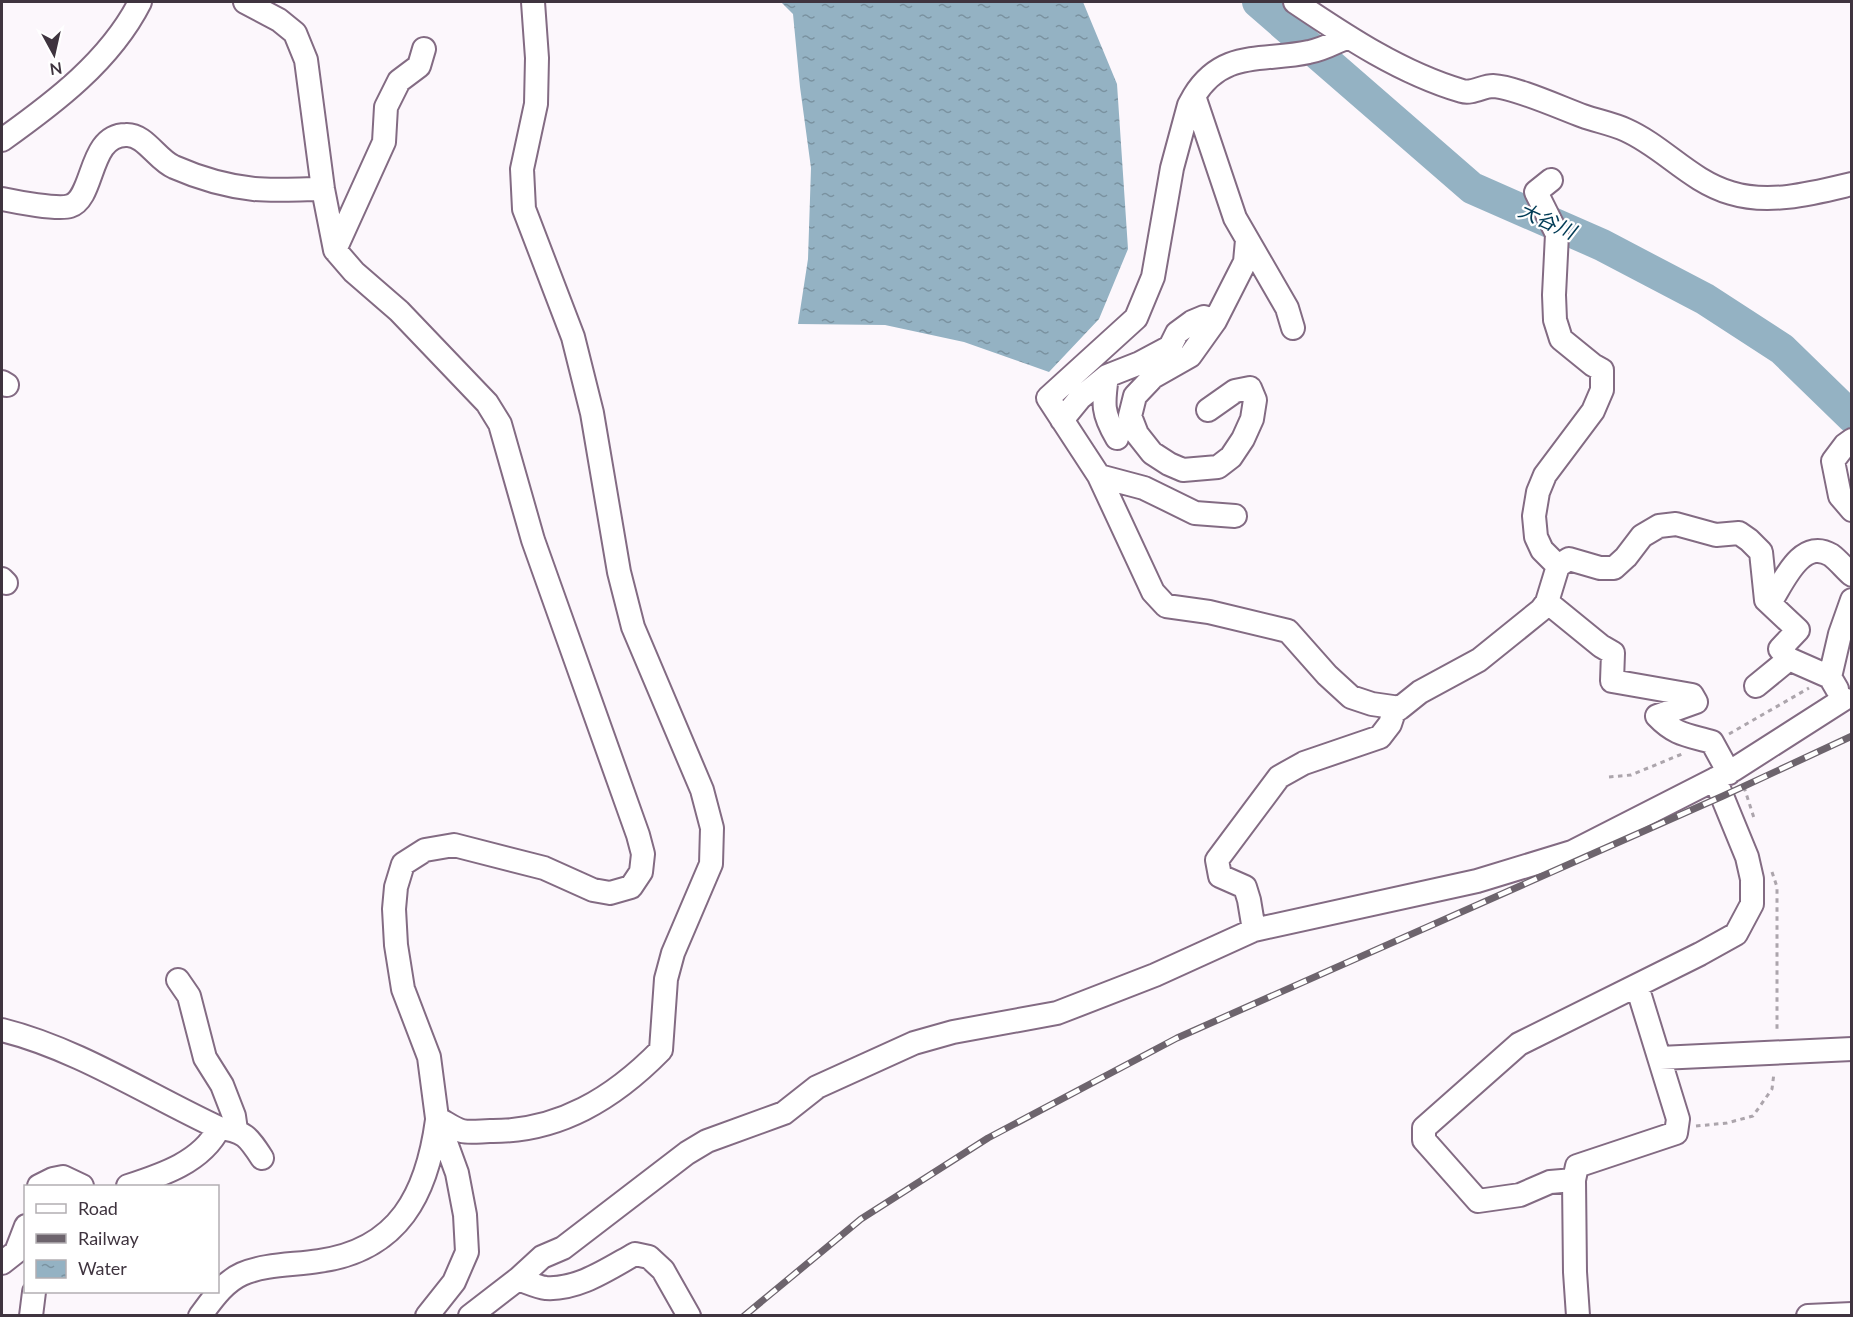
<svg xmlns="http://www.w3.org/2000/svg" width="1853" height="1317" font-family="Lato,'Noto Sans JP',sans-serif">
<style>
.water{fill:url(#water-ripples)}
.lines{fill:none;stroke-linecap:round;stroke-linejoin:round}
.river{stroke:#94b2c3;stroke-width:32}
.minor-casing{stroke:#836b83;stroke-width:26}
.path{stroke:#aca5ac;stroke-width:3;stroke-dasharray:4.5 4.5;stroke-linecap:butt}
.minor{stroke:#fff;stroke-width:22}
.rail-casing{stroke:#6d646d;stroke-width:7}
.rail{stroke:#fff;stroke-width:4.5;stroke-dasharray:14;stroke-linecap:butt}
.labels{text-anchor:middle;stroke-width:4.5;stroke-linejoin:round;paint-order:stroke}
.water-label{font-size:20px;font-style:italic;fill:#003b55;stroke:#fff}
</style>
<defs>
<pattern id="water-ripples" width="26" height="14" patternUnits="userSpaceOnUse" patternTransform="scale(1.5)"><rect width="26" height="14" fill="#94b2c3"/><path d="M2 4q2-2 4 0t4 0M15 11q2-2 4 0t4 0" fill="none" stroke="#7a92a0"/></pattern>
</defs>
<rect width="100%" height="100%" fill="#fcf7fc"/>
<!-- water -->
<path class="water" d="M 781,2 L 1083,2 L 1117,84 L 1128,249 L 1099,319 L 1049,372 L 964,342 L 885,325 L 798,324 L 808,259 L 811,168 L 800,87 L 793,14 Z"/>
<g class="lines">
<!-- river -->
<path class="river" d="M 1258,2 L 1472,188 L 1602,245 L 1705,299 L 1782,349 L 1852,417"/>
<defs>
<path id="minor" d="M 245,2 L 279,20 L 295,33 L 306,60 L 323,189 L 335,250 L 354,272 L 399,311 L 487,403 L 500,424 L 533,540 L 638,835 L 643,854 L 641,872 L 631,887 L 610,893 L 593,890 L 544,868 L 454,845 L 425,850 L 403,864 L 396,887 L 394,909 L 396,945 L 403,989 L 429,1057 L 437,1118 L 457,1173 L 465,1215 L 467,1252 L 454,1282 L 427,1316
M 1295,2 C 1347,37 1401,73 1462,91 C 1472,94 1483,86 1493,86 C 1515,87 1561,108 1583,116 C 1597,121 1613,124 1626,130 C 1664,147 1690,181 1731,193 C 1770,205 1814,193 1852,184
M 1194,96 L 1189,105 L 1172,168 L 1153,277 L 1136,318 L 1048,398 L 1099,476 L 1153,592 L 1166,606 L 1209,612 L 1288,631 L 1327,675 L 1351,697 L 1372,704 L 1400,708
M 2,140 C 54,103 110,61 140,2
M 1551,180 L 1536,192 L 1557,234 L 1554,295 L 1555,320 L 1561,339 L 1593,365 L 1602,370 L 1602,390 L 1593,411 L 1545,475 L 1538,492 L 1534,516 L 1536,537 L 1542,550 L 1558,566
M 2,199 C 16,202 58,210 70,206 C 95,198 88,135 126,135 C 145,134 157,160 174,167 C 199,178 226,186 254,189 C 276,191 300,189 323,189
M 335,250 L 384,142 L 386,107 L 399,81 L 419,66 L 424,49
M 1293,328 L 1287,308 L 1235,218 L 1194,96 C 1223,49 1263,62 1309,52 C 1322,50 1336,42 1348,37
M 1107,376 C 1103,404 1102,413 1117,438
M 2,382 L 7,385
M 1208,410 L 1235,391 L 1250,388 L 1255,400 L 1252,419 L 1243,439 L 1231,457 L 1218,467 L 1183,470 L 1169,464 L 1152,453 L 1137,434 L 1130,416 L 1135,396 L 1153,377 L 1190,356 L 1215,321 L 1245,262 L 1247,240
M 1062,420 L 1080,398 L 1107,376 L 1140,363 L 1170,347 L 1177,333 L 1192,322 L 1204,317 L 1215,321
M 1852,440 L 1845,445 L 1833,461 L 1840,496 L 1852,510
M 1099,476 L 1144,488 L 1195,513 L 1235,516
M 2,579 L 6,583
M 1766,600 L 1798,630 L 1780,649 L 1789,659 L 1830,677
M 1547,602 L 1601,646 L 1613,653 L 1612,681 L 1692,695 L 1696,702 L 1657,716 C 1675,735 1688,735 1712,742 L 1729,773
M 1756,686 L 1789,659
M 1837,689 L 1830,677 L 1840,634 L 1852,600
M 1254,930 L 1249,900 L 1245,887 L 1220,876 L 1217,860 L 1279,777 L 1304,763 L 1380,737 L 1390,724 L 1394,712 L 1400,708 L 1420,692 L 1479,660 L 1541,610 L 1547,602 L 1558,566 L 1569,559 L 1600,568 L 1614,568 L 1626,557 L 1642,536 L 1659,526 L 1676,524 L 1716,535 L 1739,533 L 1749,540 L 1761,552 L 1766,600 L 1773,598 C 1785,578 1803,538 1831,555 C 1838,560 1845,569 1852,575
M 178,980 L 189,996 L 205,1058 L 222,1085 L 234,1116 L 236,1130
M 2,1030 C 78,1049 148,1095 219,1128 C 244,1130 249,1138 262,1158
M 1660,1058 L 1852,1049
M 437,1118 C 445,1122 454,1129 462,1131 C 470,1133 482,1131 490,1131 C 559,1132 614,1098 661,1050 L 666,979 L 673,953 L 711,864 L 712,828 L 702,790 L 633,627 L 619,572 L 592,413 L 573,337 L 524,209 L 522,169 L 536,104 L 537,58 L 533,2
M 1574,1180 L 1550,1182 L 1520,1195 L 1478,1201 L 1424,1140 L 1424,1128 L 1519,1044 L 1700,954 L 1736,934 L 1752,904 L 1752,879 L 1747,857 L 1715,779
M 39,1186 L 53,1179 L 63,1177 L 82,1186
M 128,1186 C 162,1175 202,1162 219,1128
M 2,1263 L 16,1252 L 26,1226
M 518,1279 C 527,1282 537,1287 546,1288 C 578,1290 608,1269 635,1254 L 649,1257 L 663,1270 L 689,1316
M 31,1316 L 34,1292
M 200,1316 C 212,1300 224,1282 242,1274 C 265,1264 294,1265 319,1261 C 399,1250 427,1194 437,1120
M 470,1316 L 518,1279 L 542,1257 L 563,1248 L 687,1153 L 707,1141 L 784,1113 L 817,1087 L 914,1043 L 953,1032 L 1057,1013 L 1155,975 L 1254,930 L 1477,881 L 1572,852 L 1733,770 L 1844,699
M 1578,1316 L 1575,1272 L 1574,1180 L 1577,1166 L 1676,1133 L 1678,1119 L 1637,986
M 1808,1316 L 1852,1314"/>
</defs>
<!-- minor casing -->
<use href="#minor" class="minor-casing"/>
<!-- path -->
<path class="path" d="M 1729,734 L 1809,688
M 1609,777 L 1631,775 L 1682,754
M 1744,787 L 1754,818
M 1772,872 L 1777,887 L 1777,1033
M 1696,1126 L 1727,1123 L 1753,1116 L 1772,1089 L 1774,1073"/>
<!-- minor -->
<use href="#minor" class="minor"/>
<defs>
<path id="rail" d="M 744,1316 L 861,1219 L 988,1138 L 1177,1038 L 1723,796 L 1852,736"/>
</defs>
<!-- rail casing -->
<use href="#rail" class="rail-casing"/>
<!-- rail -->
<use href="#rail" class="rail"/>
</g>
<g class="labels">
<!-- water labels -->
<g class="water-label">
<text transform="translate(1547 221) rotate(24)" y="7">大谷川</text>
</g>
</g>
<!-- border -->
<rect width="1853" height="1317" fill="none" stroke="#3f343f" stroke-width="6"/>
<!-- legend -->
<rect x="24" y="1185" width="195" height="108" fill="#ffffff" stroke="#b2aeb2" stroke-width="1.5"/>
<rect x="36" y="1204" width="30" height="9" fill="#ffffff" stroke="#b2aeb2" stroke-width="1.5"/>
<text x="78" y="1215" font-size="18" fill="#3f343f">Road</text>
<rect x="36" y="1234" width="30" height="9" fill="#6d646d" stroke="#b2aeb2" stroke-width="1.5"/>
<text x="78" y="1245" font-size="18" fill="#3f343f">Railway</text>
<rect x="36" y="1260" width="30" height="18" fill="url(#water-ripples)" stroke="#b2aeb2" stroke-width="1.5"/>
<text x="78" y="1275" font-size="18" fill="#3f343f">Water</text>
<!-- north arrow -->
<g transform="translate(54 54) rotate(172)" stroke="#ffffff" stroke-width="4.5" paint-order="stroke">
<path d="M0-4.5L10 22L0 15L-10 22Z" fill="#3f343f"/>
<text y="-9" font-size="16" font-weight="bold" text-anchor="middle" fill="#3f343f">N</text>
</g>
</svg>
